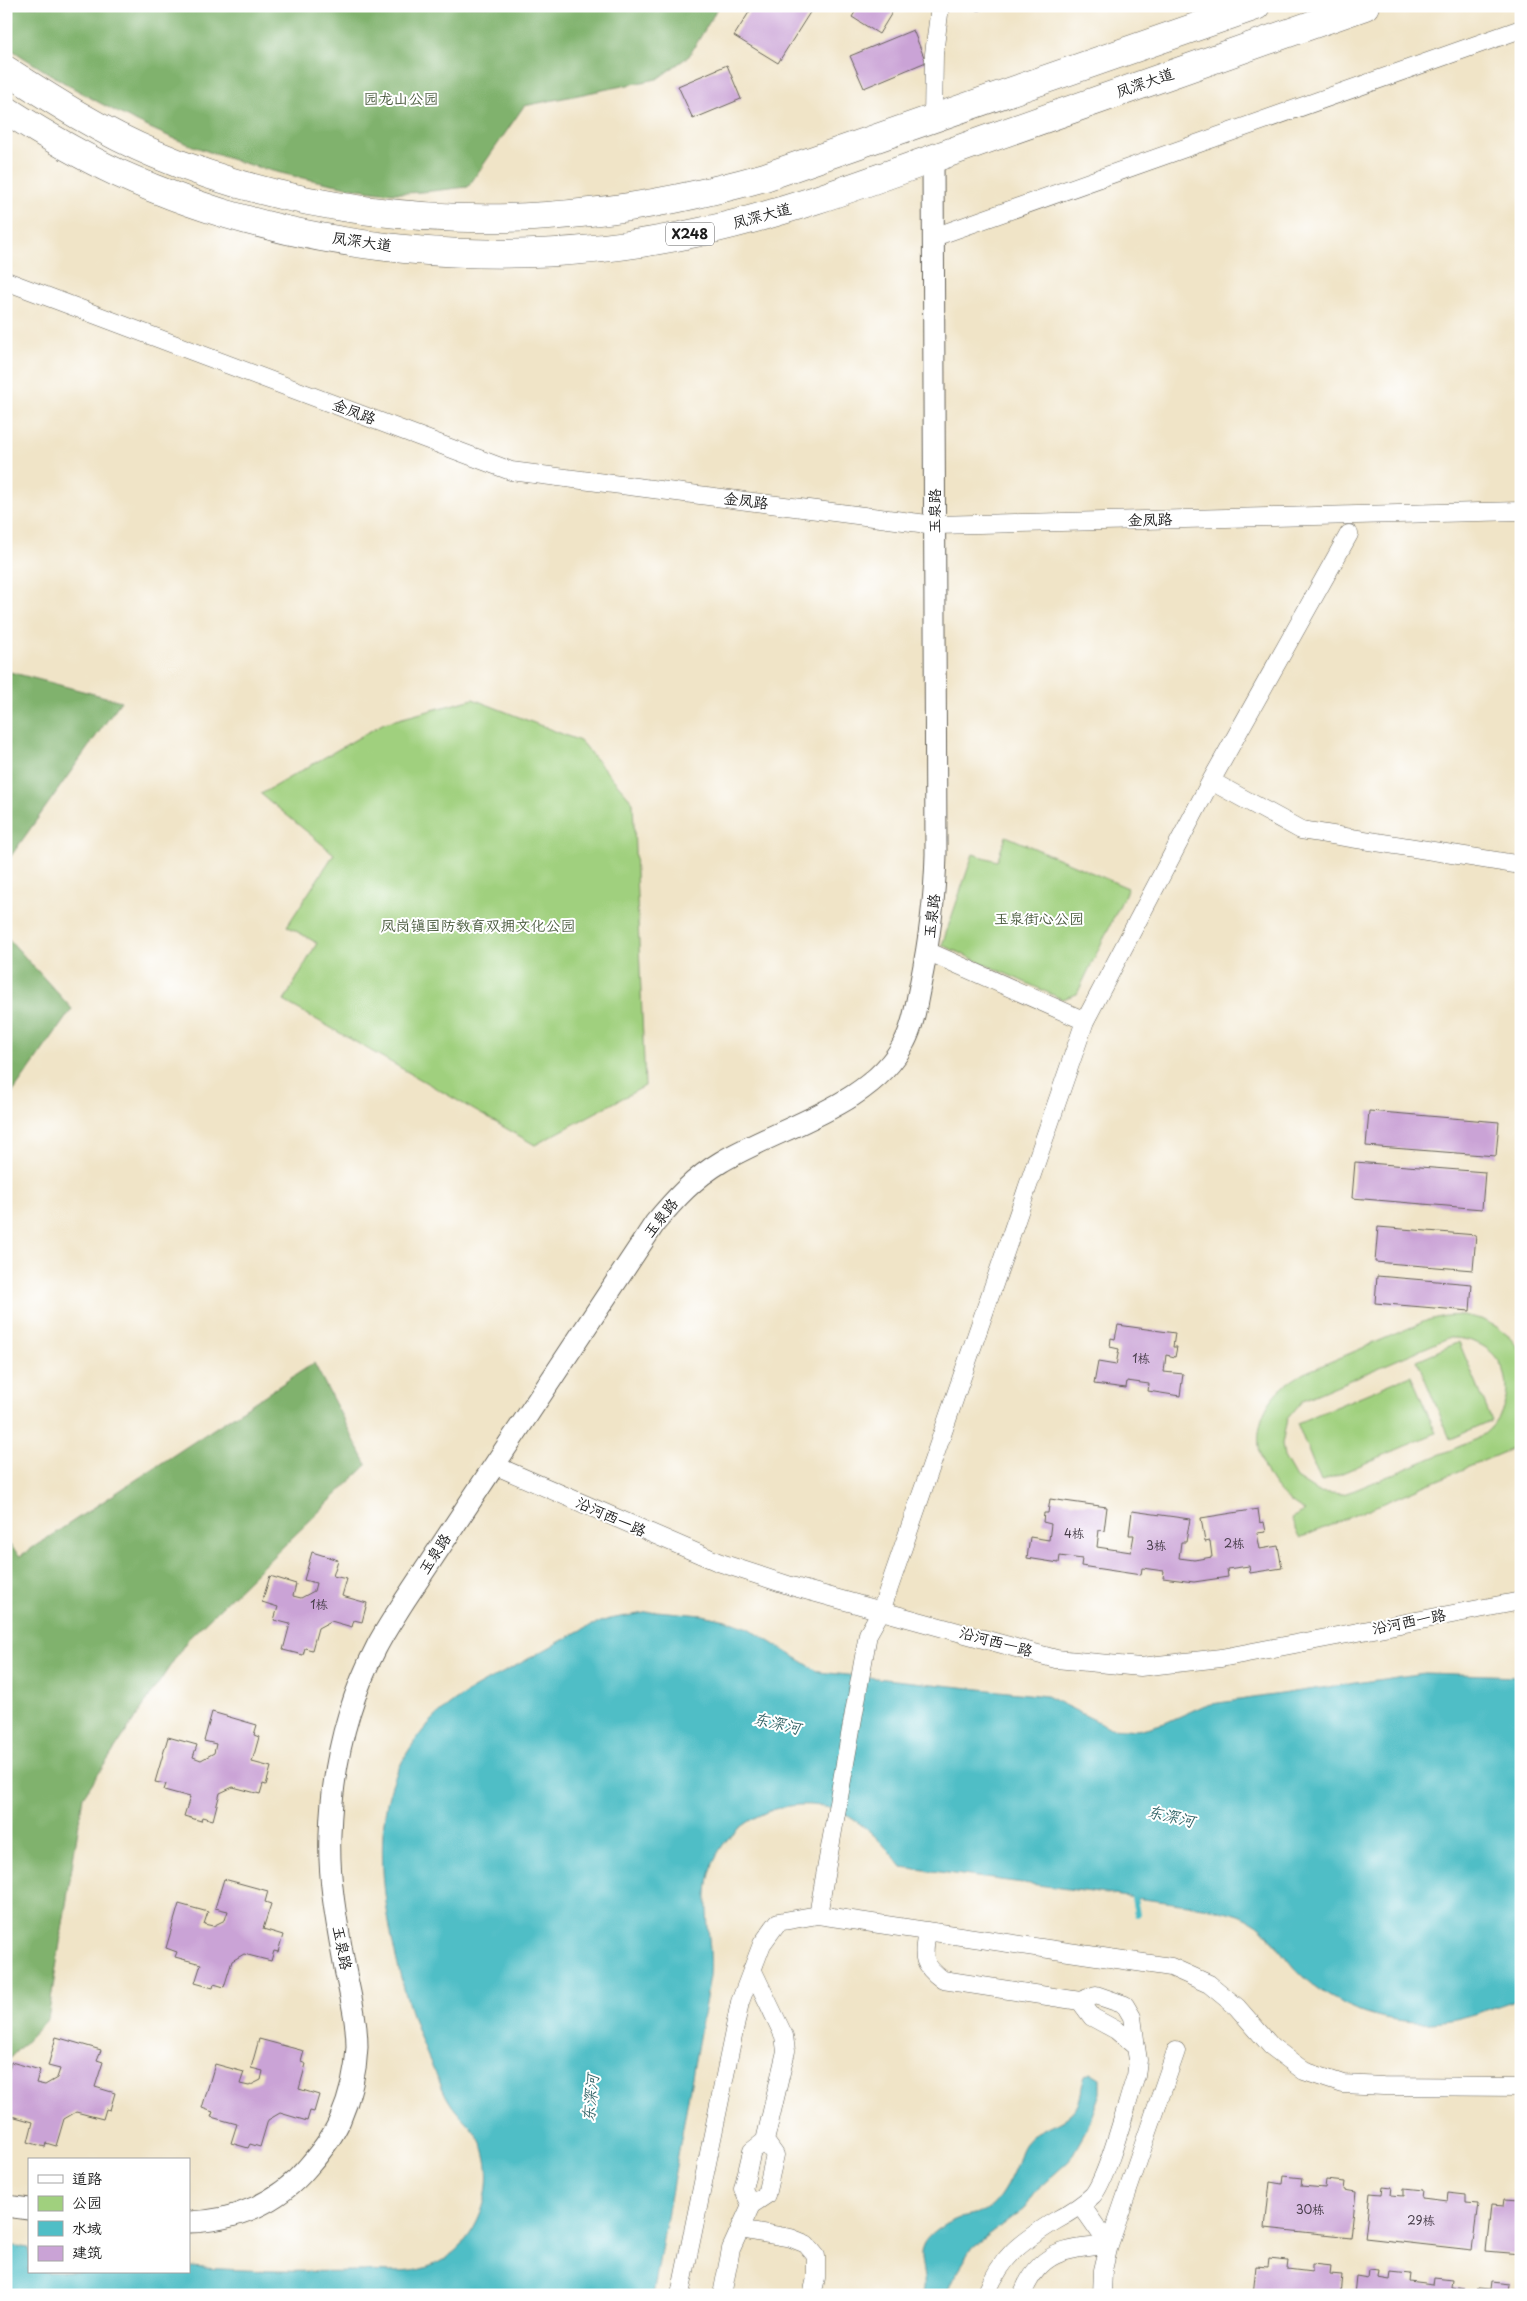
<svg xmlns="http://www.w3.org/2000/svg" width="1527" height="2301" font-family="'Playpen Sans','LXGW WenKai TC',sans-serif">
<style>
.green{fill:#a0d07e;stroke:#5e764d;fill-rule:evenodd}
.forest{fill:#80b26d;stroke:#4e6744}
.water{fill:#50bec6;stroke:#366d71}
.lines{fill:none;stroke-linecap:round;stroke-linejoin:round}
.stream{stroke:#50bec6;stroke-width:6}
.building{fill:#caa3d6}
.minor-casing{stroke:#666258;stroke-width:19}
.tertiary-casing{stroke:#666258;stroke-width:23}
.primary-casing{stroke:#666258;stroke-width:29}
.minor{stroke:#fff;stroke-width:18}
.tertiary{stroke:#fff;stroke-width:21}
.primary{stroke:#fff;stroke-width:28}
.labels{text-anchor:middle;stroke-width:4;stroke-linejoin:round;paint-order:stroke}
.number-label{font-size:12px;fill:#483e4a}
.shield{fill:#fff;stroke:#606060;stroke-width:1}
.shield-label{font-size:14px;font-weight:bold;fill:#1c1c1c}
.street-label{font-size:15px;fill:#1c1c1c;stroke:#fff}
.park-label{font-size:15px;fill:#4a5b3e;stroke:#fff}
.water-label{font-size:16px;font-style:italic;fill:#336568;stroke:#fff}
</style>
<rect width="100%" height="100%" fill="#fff"/>
<filter id="ink" filterUnits="userSpaceOnUse"><feTurbulence type="fractalNoise" baseFrequency=".02" numOctaves="2"/><feDisplacementMap in="SourceGraphic" scale="10" xChannelSelector="R" yChannelSelector="G"/><feConvolveMatrix kernelMatrix="1 2 1 2 8 2 1 2 1" color-interpolation-filters="sRGB"/></filter>
<filter id="wash" filterUnits="userSpaceOnUse"><feTurbulence type="fractalNoise" baseFrequency=".0096" numOctaves="4" result="noise"/><feDisplacementMap in="SourceGraphic" scale="20" xChannelSelector="R" yChannelSelector="G"/><feGaussianBlur stdDeviation="1.12" result="paint"/><feColorMatrix in="noise" values="0 0 0 0 0 0 0 0 0 0 0 0 0 0 0 0 0 1.4 0 .05"/><feComposite in="paint" operator="in"/></filter>
<g filter="url(#wash)">
<rect width="100%" height="100%" fill="#f0e4c7"/>
<!-- green -->
<path class="green" d="M 473,699 L 580,741 L 633,802 L 645,1086 L 535,1145 L 284,1001 L 317,943 L 287,926 L 334,854 L 261,794 L 384,723 Z
M 1006,836 L 1128,888 L 1077,994 L 1062,999 L 942,945 L 973,854 L 997,861 Z
M 1463,1315 L 1481,1319 L 1497,1327 L 1511,1338 L 1521,1351 L 1521,1445 L 1300,1538 L 1291,1518 L 1305,1511 C 1261,1489 1242,1434 1276,1394 C 1284,1385 1294,1379 1304,1373 L 1428,1320 L 1445,1316 ZM 1448,1338 C 1512,1336 1527,1407 1477,1439 L 1355,1490 L 1343,1494 L 1318,1492 L 1296,1478 L 1284,1457 L 1282,1444 L 1287,1419 L 1303,1400 Z
M 1459,1342 L 1492,1421 L 1450,1439 L 1417,1360 Z
M 1411,1375 L 1436,1433 L 1321,1482 L 1297,1423 Z"/>
<!-- forest -->
<path class="forest" d="M 6,6 L 719,6 L 689,56 L 657,79 L 524,106 L 468,187 C 446,189 422,193 400,193 C 373,193 344,186 317,181 C 195,157 109,114 6,46 Z
M 6,671 L 121,701 L 6,863 Z
M 6,936 L 72,1009 L 6,1102 Z
M 314,1363 L 367,1465 L 188,1639 L 83,1797 L 48,2019 L 6,2062 L 6,1541 L 20,1556 Z"/>
<!-- water -->
<path class="water" d="M 656,1611 L 703,1615 L 726,1620 L 748,1628 L 819,1672 L 1046,1696 L 1111,1728 L 1138,1730 L 1165,1723 L 1205,1705 L 1363,1682 L 1424,1673 L 1521,1676 L 1521,1998 C 1500,2005 1480,2013 1459,2018 C 1406,2031 1342,2013 1302,1976 C 1287,1962 1277,1944 1263,1929 C 1249,1916 1229,1912 1211,1908 L 902,1867 C 885,1845 866,1824 840,1812 C 793,1791 727,1818 712,1867 C 700,1903 713,1940 710,1976 L 653,2295 L 6,2295 L 6,2245 L 29,2248 L 29,2272 L 189,2272 L 189,2267 C 246,2271 302,2272 359,2271 C 377,2271 404,2274 421,2269 C 470,2257 496,2201 485,2155 C 479,2129 463,2122 451,2104 C 444,2094 440,2082 435,2072 C 401,2003 368,1870 389,1795 C 395,1771 409,1747 425,1728 C 448,1701 479,1685 510,1669 C 535,1655 561,1641 587,1627 L 609,1619 Z
M 1090,2072 L 1100,2078 L 1100,2093 L 1087,2129 L 1069,2161 L 1041,2186 L 1024,2208 L 973,2247 L 953,2279 L 946,2295 L 922,2295 C 930,2276 913,2257 926,2240 C 933,2231 946,2223 957,2219 C 971,2215 981,2216 992,2205 C 1003,2195 1011,2177 1017,2163 C 1019,2156 1021,2148 1026,2142 C 1039,2125 1064,2126 1076,2108 C 1082,2098 1081,2086 1085,2075 Z"/>
<g class="lines">
<!-- stream -->
<path class="stream" d="M 1137,1891 L 1134,1898 L 1137,1914"/>
</g>
<g id="blocks">
<!-- building -->
<path class="building" d="M 753,6 L 814,6 L 778,63 L 734,36 Z
M 859,6 L 896,6 L 879,34 L 852,17 Z
M 975,6 L 991,6 L 977,11 Z
M 913,30 L 926,62 L 864,88 L 850,56 Z
M 727,65 L 741,99 L 693,119 L 678,86 Z
M 1369,1111 L 1499,1122 L 1496,1156 L 1366,1146 Z
M 1355,1162 L 1485,1172 L 1482,1209 L 1352,1198 Z
M 1378,1227 L 1476,1235 L 1473,1270 L 1375,1262 Z
M 1377,1276 L 1472,1284 L 1470,1311 L 1375,1303 Z
M 1118,1325 L 1175,1333 L 1173,1347 L 1177,1347 L 1175,1357 L 1166,1355 L 1164,1372 L 1183,1374 L 1180,1396 L 1148,1391 L 1149,1384 L 1127,1381 L 1126,1388 L 1094,1384 L 1098,1362 L 1116,1365 L 1119,1349 L 1110,1347 L 1111,1338 L 1115,1339 Z
M 1050,1499 L 1107,1507 L 1104,1531 L 1099,1530 L 1097,1547 L 1131,1552 L 1134,1535 L 1129,1535 L 1132,1511 L 1190,1519 L 1186,1542 L 1181,1542 L 1179,1558 L 1194,1560 L 1212,1557 L 1210,1541 L 1205,1542 L 1201,1518 L 1258,1509 L 1260,1523 L 1264,1522 L 1266,1532 L 1257,1533 L 1260,1549 L 1278,1546 L 1282,1568 L 1250,1573 L 1249,1566 L 1227,1569 L 1228,1577 L 1194,1582 L 1163,1578 L 1164,1571 L 1142,1568 L 1141,1575 L 1081,1566 L 1082,1559 L 1060,1556 L 1059,1563 L 1027,1558 L 1030,1537 L 1049,1540 L 1051,1524 L 1043,1522 L 1044,1513 L 1048,1513 Z
M 312,1552 L 338,1560 L 333,1576 L 347,1579 L 342,1596 L 367,1603 L 362,1622 L 354,1620 L 352,1627 L 331,1621 L 318,1628 L 312,1650 L 305,1648 L 303,1655 L 283,1650 L 290,1624 L 274,1620 L 278,1607 L 262,1602 L 270,1576 L 296,1584 L 293,1596 L 301,1598 L 314,1591 L 316,1583 L 304,1580 Z
M 212,1712 L 257,1725 L 254,1735 L 259,1737 L 252,1762 L 271,1767 L 266,1785 L 263,1784 L 260,1794 L 233,1787 L 220,1793 L 213,1820 L 202,1817 L 201,1821 L 184,1816 L 190,1797 L 164,1790 L 166,1784 L 155,1782 L 168,1737 L 197,1745 L 193,1757 L 201,1760 L 214,1753 L 216,1744 L 204,1741 Z
M 224,1879 L 268,1891 L 265,1902 L 271,1904 L 263,1929 L 283,1935 L 278,1952 L 274,1951 L 271,1961 L 244,1954 L 232,1961 L 224,1987 L 214,1984 L 213,1988 L 195,1983 L 201,1964 L 175,1957 L 177,1952 L 166,1948 L 179,1904 L 208,1912 L 204,1924 L 213,1926 L 225,1920 L 228,1911 L 215,1908 Z
M 56,2037 L 101,2050 L 97,2060 L 103,2062 L 95,2087 L 115,2093 L 110,2110 L 106,2109 L 103,2119 L 76,2112 L 64,2119 L 56,2146 L 46,2143 L 45,2147 L 28,2142 L 33,2122 L 8,2115 L 9,2110 L 6,2109 L 6,2079 L 11,2062 L 40,2070 L 36,2083 L 45,2085 L 57,2078 L 60,2069 L 48,2066 Z
M 259,2039 L 304,2051 L 301,2062 L 306,2064 L 299,2089 L 319,2095 L 314,2112 L 310,2111 L 307,2121 L 280,2113 L 268,2120 L 260,2147 L 250,2144 L 248,2148 L 231,2143 L 237,2124 L 211,2117 L 213,2112 L 202,2108 L 215,2064 L 244,2072 L 240,2084 L 249,2086 L 261,2080 L 263,2071 L 251,2068 Z
M 1283,2176 L 1302,2178 L 1301,2186 L 1325,2188 L 1326,2180 L 1345,2182 L 1344,2190 L 1356,2192 L 1351,2237 L 1265,2228 L 1270,2182 L 1282,2184 Z
M 1383,2186 L 1392,2187 L 1391,2195 L 1404,2196 L 1404,2188 L 1423,2190 L 1422,2198 L 1447,2201 L 1448,2193 L 1466,2195 L 1466,2203 L 1478,2204 L 1472,2250 L 1365,2238 L 1370,2193 L 1382,2194 Z
M 1504,2199 L 1521,2200 L 1521,2254 L 1486,2251 L 1491,2205 L 1503,2206 Z
M 1269,2259 L 1288,2261 L 1287,2269 L 1312,2272 L 1312,2264 L 1331,2266 L 1330,2274 L 1342,2275 L 1340,2295 L 1253,2295 L 1256,2266 L 1268,2267 Z
M 1369,2270 L 1379,2271 L 1378,2278 L 1390,2280 L 1391,2272 L 1410,2274 L 1409,2282 L 1433,2285 L 1434,2277 L 1453,2279 L 1452,2286 L 1464,2288 L 1463,2295 L 1354,2295 L 1356,2276 L 1368,2278 Z
M 1491,2282 L 1510,2284 L 1509,2292 L 1521,2295 L 1477,2295 L 1478,2289 L 1490,2290 Z"/>
</g>
</g>
<g filter="url(#ink)">
<use href="#blocks" fill-opacity="0" stroke="#666258" stroke-width="1"/>
<g class="lines">
<defs>
<path id="minor" d="M 933,120 L 934,54 L 940,6
M 934,237 L 1521,29
M 6,281 L 511,471 L 935,525 L 1521,511
M 1211,781 L 1301,830 L 1521,865
M 927,951 L 1085,1021
M 494,1465 L 718,1562 L 791,1586 L 1056,1659 L 1140,1667 L 1221,1658 L 1521,1601
M 818,1915 L 868,1634 L 881,1611 L 1085,1021 L 1211,781 L 1349,534
M 927,1931 C 923,1957 921,1964 943,1980 L 1080,2001 L 1096,1995 L 1125,2005 L 1132,2017 L 1136,2047 L 1116,2030 L 1092,2017 L 1080,2001
M 752,1969 L 784,2036 L 786,2051 L 765,2141 L 752,2151 L 743,2189 L 751,2205 L 766,2195 L 775,2155 L 765,2141
M 740,2229 L 791,2238 L 806,2244 L 816,2256 L 816,2278 L 812,2295
M 680,2295 L 740,2002 L 762,1944 L 778,1922 L 818,1915 L 1171,1967 L 1209,1984 L 1237,2007 L 1271,2046 L 1304,2071 L 1343,2084 L 1383,2086 L 1521,2087
M 722,2295 L 731,2249 L 751,2205
M 986,2295 C 1001,2256 1021,2242 1055,2221 C 1068,2214 1082,2206 1093,2195 C 1108,2177 1127,2102 1136,2076 L 1138,2060 L 1136,2047
M 1022,2295 C 1040,2250 1066,2249 1109,2245 L 1081,2205
M 1102,2295 L 1103,2270 L 1109,2245 L 1176,2051"/>
<path id="tertiary" d="M 6,2206 L 29,2209
M 189,2222 C 235,2221 278,2203 308,2167 C 320,2153 333,2137 340,2120 C 350,2097 356,2072 357,2047 C 357,2020 350,1994 345,1969 C 337,1924 328,1879 330,1834 C 332,1770 346,1706 376,1648 C 384,1632 395,1616 405,1600 L 655,1223 C 675,1199 694,1178 721,1162 C 779,1127 873,1106 905,1041 C 914,1024 916,1004 920,986 C 929,942 935,899 936,854 L 933,158"/>
<path id="primary" d="M 6,70 C 54,101 102,132 155,154 C 288,211 447,229 590,212 C 649,206 708,193 765,177 L 1256,6
M 6,110 C 42,133 79,155 118,173 C 296,255 510,274 700,232 C 801,210 896,171 993,137 C 1117,93 1241,50 1365,6"/>
</defs>
<!-- minor casing -->
<use href="#minor" class="minor-casing"/>
<!-- tertiary casing -->
<use href="#tertiary" class="tertiary-casing"/>
<!-- primary casing -->
<use href="#primary" class="primary-casing"/>
<!-- minor -->
<use href="#minor" class="minor"/>
<!-- tertiary -->
<use href="#tertiary" class="tertiary"/>
<!-- primary -->
<use href="#primary" class="primary"/>
</g>
</g>
<g class="labels">
<!-- number labels -->
<g class="number-label">
<text x="1141" y="1363">1栋</text>
<text x="1074" y="1538">4栋</text>
<text x="1234" y="1548">2栋</text>
<text x="1156" y="1550">3栋</text>
<text x="319" y="1609">1栋</text>
<text x="1310" y="2214">30栋</text>
<text x="1421" y="2225">29栋</text>
</g>
<!-- shield labels -->
<rect class="shield" x="666" y="222.5" width="48" height="23" rx="4"/>
<g class="shield-label">
<text x="690" y="239">X248</text>
</g>
<!-- street labels -->
<g class="street-label">
<text transform="translate(1145 83) rotate(-19)" y="5">凤深大道</text>
<text transform="translate(762 216) rotate(-15)" y="5">凤深大道</text>
<text transform="translate(362 242) rotate(8)" y="5">凤深大道</text>
<text transform="translate(354 412) rotate(21)" y="5">金凤路</text>
<text transform="translate(746 501) rotate(7)" y="5">金凤路</text>
<text transform="translate(935 511) rotate(-90)" y="5">玉泉路</text>
<text transform="translate(1150 520) rotate(-1)" y="5">金凤路</text>
<text transform="translate(932 916) rotate(-83)" y="5">玉泉路</text>
<text transform="translate(661 1218) rotate(-52)" y="5">玉泉路</text>
<text transform="translate(611 1517) rotate(24)" y="5">沿河西一路</text>
<text transform="translate(435 1554) rotate(-57)" y="5">玉泉路</text>
<text transform="translate(1409 1622) rotate(-11)" y="5">沿河西一路</text>
<text transform="translate(996 1642) rotate(15)" y="5">沿河西一路</text>
<text transform="translate(342 1948) rotate(79)" y="5">玉泉路</text>
</g>
<!-- park labels -->
<g class="park-label">
<text x="401" y="104">园龙山公园</text>
<text x="1039" y="924">玉泉街心公园</text>
<text x="478" y="931">凤岗镇国防教育双拥文化公园</text>
</g>
<!-- water labels -->
<g class="water-label">
<text transform="translate(777 1723) rotate(13)" y="6">东深河</text>
<text transform="translate(1171 1816) rotate(13)" y="6">东深河</text>
<text transform="translate(590 2098) rotate(-84)" y="6">东深河</text>
</g>
</g>
<!-- margin -->
<rect width="1527" height="2301" fill="none" stroke="#fff" stroke-width="25"/>
<!-- legend -->
<rect x="28" y="2158" width="162" height="115" fill="#ffffff" stroke="#a4a4a4"/>
<rect x="38" y="2175" width="25" height="8" fill="#ffffff" stroke="#a4a4a4"/>
<text x="72" y="2184" font-size="15" fill="#1c1c1c">道路</text>
<rect x="38" y="2196" width="25" height="15" fill="#a0d07e" stroke="#a4a4a4"/>
<text x="72" y="2208" font-size="15" fill="#1c1c1c">公园</text>
<rect x="38" y="2221" width="25" height="15" fill="#50bec6" stroke="#a4a4a4"/>
<text x="72" y="2234" font-size="15" fill="#1c1c1c">水域</text>
<rect x="38" y="2246" width="25" height="15" fill="#caa3d6" stroke="#a4a4a4"/>
<text x="72" y="2258" font-size="15" fill="#1c1c1c">建筑</text>
</svg>
